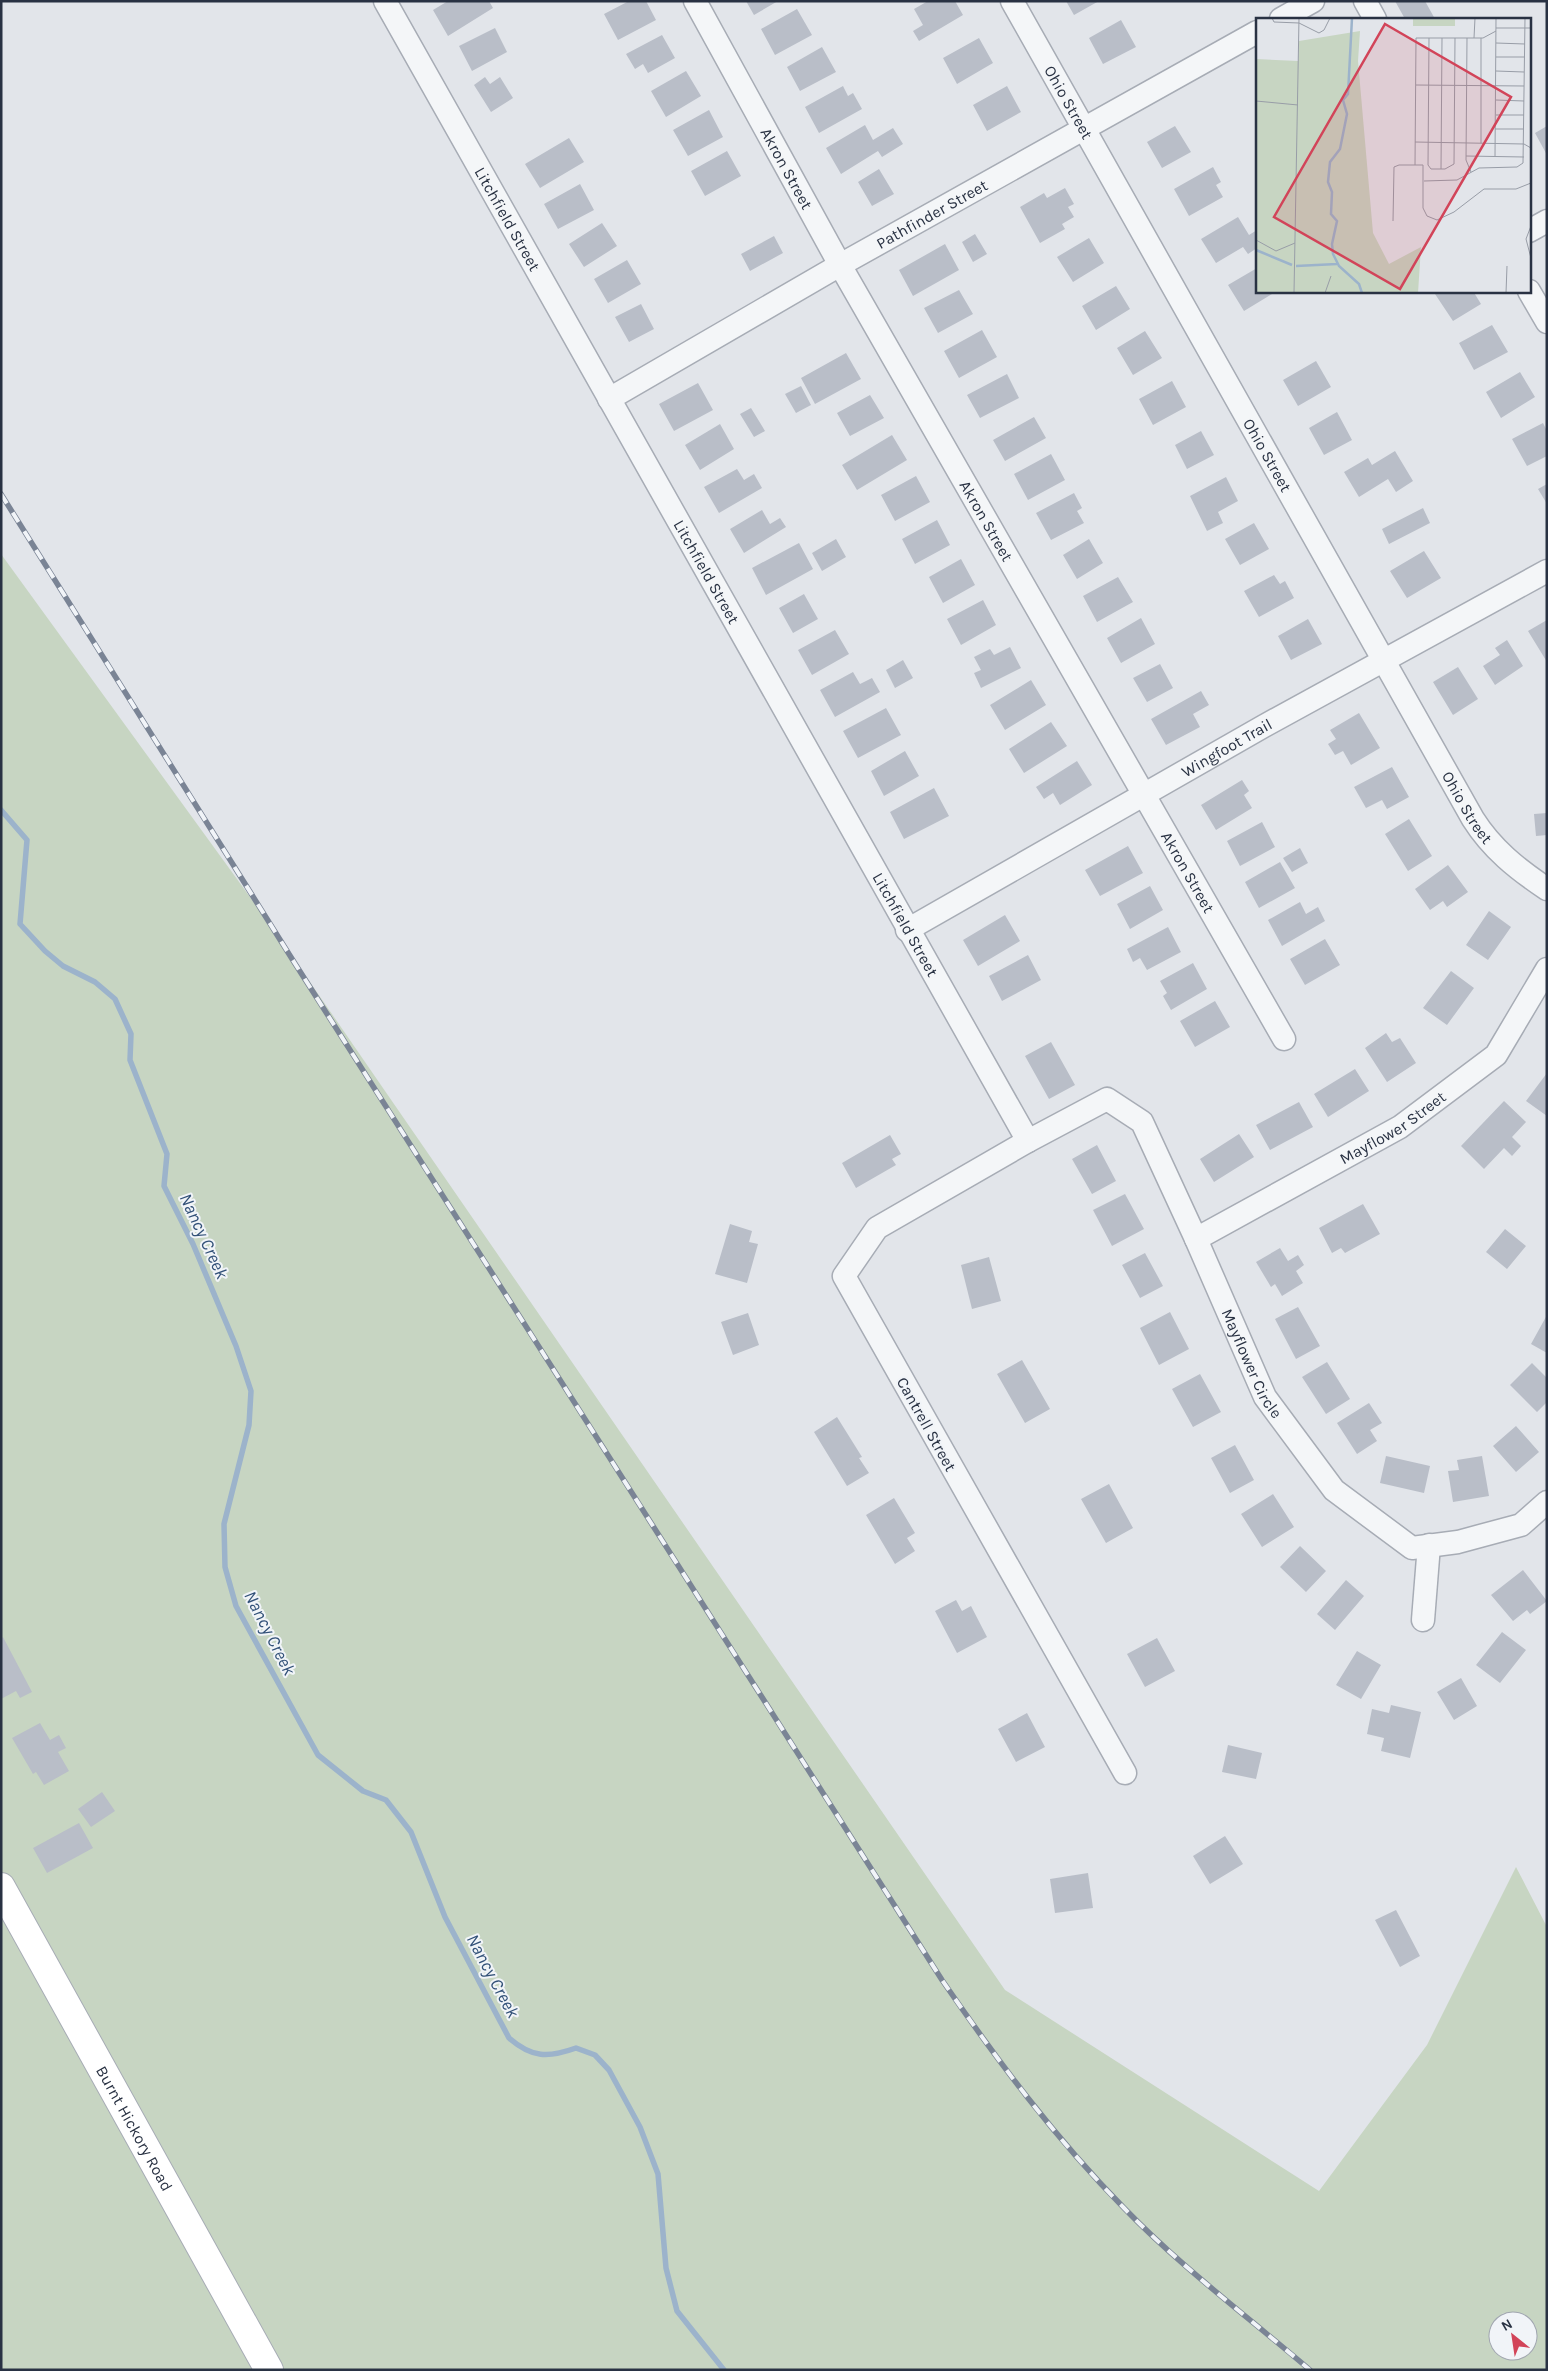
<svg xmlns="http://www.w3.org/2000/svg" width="1548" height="2371" font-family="Karla,sans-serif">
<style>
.green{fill:#c7d5c2;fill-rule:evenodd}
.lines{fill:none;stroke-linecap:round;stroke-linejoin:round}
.stream{stroke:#9cb3cb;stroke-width:5.5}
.building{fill:#b9bec8}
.minor-casing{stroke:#a7acb5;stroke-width:25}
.secondary-casing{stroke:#a7acb5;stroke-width:30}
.minor{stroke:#f4f6f8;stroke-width:22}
.secondary{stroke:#fff;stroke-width:28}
.rail-casing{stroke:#7a8495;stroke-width:5.5}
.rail{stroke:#f1f4f8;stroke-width:4;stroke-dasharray:11;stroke-linecap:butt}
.labels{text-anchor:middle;stroke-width:4;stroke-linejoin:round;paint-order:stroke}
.street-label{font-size:16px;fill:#293243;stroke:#f1f4f8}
.water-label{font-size:18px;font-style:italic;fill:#325178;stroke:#f1f4f8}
.inset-river{fill:none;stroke:#9cb3cb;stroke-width:2.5}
.inset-road{fill:none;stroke:#989da7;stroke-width:1}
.view{fill:#d24459;fill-opacity:0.15;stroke:#d24459;stroke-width:2.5}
.inset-edge{fill:none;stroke:#293243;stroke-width:2.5}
</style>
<rect width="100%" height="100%" fill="#e2e5ea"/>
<!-- green -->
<path class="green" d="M 1,554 L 274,930 L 1005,1990 L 1319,2191 L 1427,2045 L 1516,1867 L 1547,1927 L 1547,2370 L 1,2370 ZM 1498,2321 L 1528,2321 L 1528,2351 L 1498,2351 Z"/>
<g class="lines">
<!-- stream -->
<path class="stream" d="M 1,810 L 27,840 L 20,924 L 45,951 L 63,966 L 95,982 L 115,999 L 131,1034 L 130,1060 L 167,1154 L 164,1186 L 193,1244 L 236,1346 L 251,1391 L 249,1425 L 224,1524 L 225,1567 L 236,1606 L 318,1755 L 363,1791 L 386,1800 L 411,1832 L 445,1917 L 509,2038 C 532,2058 548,2058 576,2048 L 595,2055 L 609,2070 L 640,2127 L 658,2174 L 666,2268 L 677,2311 L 724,2370"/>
</g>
<!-- building -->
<path class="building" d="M 448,1 L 489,1 L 493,8 L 448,36 L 433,10 Z
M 629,1 L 646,1 L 656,20 L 618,40 L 604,14 Z
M 746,1 L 778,1 L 754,15 Z
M 928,1 L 955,1 L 963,15 L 919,41 L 913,31 L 923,25 L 914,9 Z
M 1066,1 L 1099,1 L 1074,15 Z
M 1395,1 L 1425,1 L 1435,19 L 1405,19 Z
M 797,9 L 812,35 L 775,55 L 761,29 Z
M 1121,20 L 1136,47 L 1103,64 L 1089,38 Z
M 495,28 L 507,52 L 472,71 L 459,46 Z
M 662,35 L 675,58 L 648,73 L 643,64 L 635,69 L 626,54 Z
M 979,38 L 993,63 L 957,84 L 943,58 Z
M 822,47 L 836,72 L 800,91 L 787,67 Z
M 686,71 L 701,96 L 666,117 L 651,91 Z
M 485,77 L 490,84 L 500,77 L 513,98 L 491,112 L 474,85 Z
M 843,86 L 848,96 L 853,93 L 862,109 L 819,133 L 805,107 Z
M 1007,86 L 1021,112 L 987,131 L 973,105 Z
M 709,110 L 723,137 L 688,156 L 673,130 Z
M 865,125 L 873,140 L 893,128 L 903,144 L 882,157 L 878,151 L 841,174 L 826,148 Z
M 1175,126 L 1191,152 L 1162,168 L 1147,142 Z
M 1547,126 L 1547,155 L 1535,133 Z
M 569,138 L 584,162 L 540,188 L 525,164 Z
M 727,151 L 741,176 L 705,196 L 691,171 Z
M 1213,167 L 1221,182 L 1216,185 L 1223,197 L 1189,216 L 1174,189 Z
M 879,169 L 894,194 L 872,206 L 858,182 Z
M 580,184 L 594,210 L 558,229 L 544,204 Z
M 1065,188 L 1074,204 L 1068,207 L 1074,217 L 1062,224 L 1065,229 L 1040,243 L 1020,207 L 1044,193 L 1047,198 Z
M 1238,217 L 1249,235 L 1257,230 L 1257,248 L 1248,254 L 1243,247 L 1216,263 L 1201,239 Z
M 602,223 L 617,246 L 584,267 L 569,244 Z
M 975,234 L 987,254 L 973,262 L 962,242 Z
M 774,236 L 783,253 L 750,271 L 741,254 Z
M 1089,238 L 1104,263 L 1073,282 L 1057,257 Z
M 945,244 L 959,270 L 913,296 L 899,270 Z
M 627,260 L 641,284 L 608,303 L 594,279 Z
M 1257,268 L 1257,291 L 1277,291 L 1244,311 L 1228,285 Z
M 1116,286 L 1130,309 L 1096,330 L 1082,306 Z
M 959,290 L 973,314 L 938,333 L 924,308 Z
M 1439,291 L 1473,291 L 1481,304 L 1453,321 L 1435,294 Z
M 641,304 L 654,329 L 629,342 L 615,317 Z
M 1492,325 L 1508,352 L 1474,370 L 1459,343 Z
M 982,330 L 997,357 L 959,378 L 944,351 Z
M 1145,331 L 1162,358 L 1133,375 L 1117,348 Z
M 846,353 L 861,379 L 815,404 L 801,378 Z
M 1316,361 L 1331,387 L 1298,406 L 1283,380 Z
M 1520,372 L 1535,397 L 1501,418 L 1486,392 Z
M 1007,374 L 1019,398 L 980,418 L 967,395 Z
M 1172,381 L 1186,407 L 1153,425 L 1139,399 Z
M 698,383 L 713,410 L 674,431 L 659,404 Z
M 801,386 L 811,405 L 796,413 L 785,394 Z
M 870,395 L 884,418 L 850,436 L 837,413 Z
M 751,408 L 765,431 L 754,437 L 740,414 Z
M 1337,412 L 1352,440 L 1324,455 L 1309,428 Z
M 1034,417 L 1046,438 L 1005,461 L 993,440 Z
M 1543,423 L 1547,431 L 1547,456 L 1527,466 L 1512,439 Z
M 720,424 L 734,449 L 700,470 L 685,445 Z
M 1201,431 L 1214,455 L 1187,469 L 1175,445 Z
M 892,435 L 907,460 L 857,490 L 842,465 Z
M 1395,451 L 1413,481 L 1396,492 L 1388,479 L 1359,497 L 1344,472 L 1368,458 L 1372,465 Z
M 1051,454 L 1065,480 L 1028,500 L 1014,474 Z
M 737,469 L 744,480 L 754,474 L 762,488 L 719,513 L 704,487 Z
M 916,476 L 930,502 L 895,521 L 881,495 Z
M 1226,477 L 1238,501 L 1218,512 L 1223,523 L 1207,531 L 1190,496 Z
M 1547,484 L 1547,504 L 1538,489 Z
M 1074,493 L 1082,508 L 1077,511 L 1084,523 L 1051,540 L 1036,513 Z
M 1423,508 L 1430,523 L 1389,544 L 1382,529 Z
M 762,510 L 770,524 L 780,518 L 786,527 L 744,553 L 730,529 Z
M 937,520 L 950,545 L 915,564 L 902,539 Z
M 1254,523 L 1269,549 L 1240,565 L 1225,539 Z
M 836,539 L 846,557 L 822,571 L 812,553 Z
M 1089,539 L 1103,563 L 1077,579 L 1063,555 Z
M 799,543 L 813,569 L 766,595 L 752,568 Z
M 1424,551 L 1441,578 L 1407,598 L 1390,571 Z
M 961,559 L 975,585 L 943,603 L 929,577 Z
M 1274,575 L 1280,584 L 1285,581 L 1294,598 L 1259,617 L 1244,591 Z
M 1118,577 L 1133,602 L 1097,622 L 1083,596 Z
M 804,594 L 818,619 L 793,633 L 779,608 Z
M 983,600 L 996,625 L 961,645 L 947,619 Z
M 1141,618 L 1155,644 L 1121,663 L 1107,638 Z
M 1308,619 L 1322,644 L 1291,660 L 1278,636 Z
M 1547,620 L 1547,662 L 1528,631 Z
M 835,630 L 849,654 L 812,675 L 798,650 Z
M 1507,640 L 1523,666 L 1495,685 L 1483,666 L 1500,655 L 1495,648 Z
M 1010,647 L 1021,668 L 981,688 L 974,673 L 981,670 L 974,657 L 990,649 L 994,655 Z
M 903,660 L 913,678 L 895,688 L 886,670 Z
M 1160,664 L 1173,688 L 1147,702 L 1133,678 Z
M 1458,667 L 1478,699 L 1453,715 L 1433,682 Z
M 853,672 L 860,684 L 872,678 L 880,692 L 835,717 L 820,690 Z
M 1031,680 L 1046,705 L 1005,730 L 990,705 Z
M 1201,691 L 1209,705 L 1193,714 L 1200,727 L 1166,745 L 1151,719 Z
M 886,708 L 901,735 L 858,758 L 843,731 Z
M 1359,713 L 1380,748 L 1351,765 L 1343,751 L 1335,755 L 1328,744 L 1336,739 L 1330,730 Z
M 1051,722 L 1067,746 L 1024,773 L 1009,749 Z
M 905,751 L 919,776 L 884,796 L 871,771 Z
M 1077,761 L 1092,785 L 1060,805 L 1053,793 L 1044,799 L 1036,787 Z
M 1392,767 L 1409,797 L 1387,809 L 1382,800 L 1366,808 L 1354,787 Z
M 1242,780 L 1249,791 L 1244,795 L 1252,808 L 1216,830 L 1201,805 Z
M 934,788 L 949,816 L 904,839 L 890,812 Z
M 1547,813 L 1547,835 L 1536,836 L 1534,814 Z
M 1409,819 L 1432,856 L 1408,871 L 1385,834 Z
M 1262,822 L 1275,847 L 1240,866 L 1227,841 Z
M 1128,846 L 1143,873 L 1100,896 L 1085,870 Z
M 1300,848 L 1308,863 L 1292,872 L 1283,858 Z
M 1280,862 L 1295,888 L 1259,908 L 1245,882 Z
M 1448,865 L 1468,892 L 1447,907 L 1443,901 L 1430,910 L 1415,889 Z
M 1150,886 L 1163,910 L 1130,929 L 1117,904 Z
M 1300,902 L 1306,914 L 1318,907 L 1325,921 L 1282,946 L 1268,920 Z
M 1489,911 L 1511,927 L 1488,960 L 1466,945 Z
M 1005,915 L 1020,941 L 978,966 L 963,940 Z
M 1168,927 L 1181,952 L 1147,970 L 1140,958 L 1133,962 L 1127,949 Z
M 1325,939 L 1340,965 L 1305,985 L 1290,959 Z
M 1028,955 L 1041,980 L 1002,1001 L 989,976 Z
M 1193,963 L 1207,989 L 1171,1010 L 1163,996 L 1167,993 L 1160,981 Z
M 1451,971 L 1474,988 L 1447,1025 L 1423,1008 Z
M 1215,1001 L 1230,1027 L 1195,1047 L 1180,1021 Z
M 1386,1033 L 1392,1042 L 1400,1038 L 1416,1063 L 1387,1082 L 1365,1048 Z
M 1051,1042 L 1075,1085 L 1049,1099 L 1025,1056 Z
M 1355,1069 L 1369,1091 L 1328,1117 L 1314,1094 Z
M 1547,1073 L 1547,1116 L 1526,1101 Z
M 1504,1101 L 1526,1122 L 1512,1137 L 1521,1146 L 1512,1156 L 1504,1148 L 1484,1169 L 1461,1146 Z
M 1299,1102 L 1313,1127 L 1270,1150 L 1256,1125 Z
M 1239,1134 L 1254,1157 L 1214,1182 L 1200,1159 Z
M 890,1135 L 901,1154 L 892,1159 L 896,1165 L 856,1188 L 842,1163 Z
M 1097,1145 L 1116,1181 L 1092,1194 L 1072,1159 Z
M 1125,1194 L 1144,1229 L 1112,1246 L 1093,1210 Z
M 1363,1204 L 1380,1234 L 1345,1253 L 1341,1248 L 1332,1253 L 1319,1228 Z
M 730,1224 L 752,1231 L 749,1242 L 758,1244 L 747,1283 L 715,1274 Z
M 1505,1229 L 1526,1246 L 1507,1269 L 1486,1252 Z
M 1280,1248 L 1288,1261 L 1298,1255 L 1304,1265 L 1296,1271 L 1303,1283 L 1282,1296 L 1275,1284 L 1271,1287 L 1256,1262 Z
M 1145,1253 L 1163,1286 L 1140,1298 L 1122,1265 Z
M 989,1257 L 1001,1301 L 972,1309 L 961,1265 Z
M 1298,1307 L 1320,1346 L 1296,1359 L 1275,1319 Z
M 1170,1312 L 1189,1349 L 1159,1365 L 1140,1328 Z
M 748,1313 L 759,1345 L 733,1355 L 721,1322 Z
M 1547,1315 L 1547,1353 L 1531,1344 Z
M 1022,1360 L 1050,1409 L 1025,1423 L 997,1374 Z
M 1327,1362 L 1350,1399 L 1326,1414 L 1302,1377 Z
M 1532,1363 L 1547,1378 L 1547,1402 L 1537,1412 L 1510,1385 Z
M 1200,1374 L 1221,1412 L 1193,1427 L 1172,1389 Z
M 1369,1403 L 1382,1423 L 1370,1430 L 1377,1441 L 1357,1454 L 1337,1423 Z
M 837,1417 L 862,1457 L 859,1458 L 869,1473 L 847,1486 L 814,1432 Z
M 1516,1426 L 1539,1452 L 1516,1472 L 1493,1446 Z
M 1235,1445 L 1254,1480 L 1230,1493 L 1211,1458 Z
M 1386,1456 L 1430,1466 L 1424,1493 L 1380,1483 Z
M 1482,1456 L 1489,1496 L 1453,1502 L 1448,1471 L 1459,1470 L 1457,1460 Z
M 1109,1484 L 1133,1528 L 1106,1543 L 1081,1499 Z
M 1273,1494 L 1294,1527 L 1262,1547 L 1241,1514 Z
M 894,1498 L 915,1533 L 907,1538 L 915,1551 L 895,1564 L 866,1515 Z
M 1300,1546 L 1326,1571 L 1306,1592 L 1280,1567 Z
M 1523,1570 L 1547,1601 L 1530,1614 L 1527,1610 L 1513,1621 L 1491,1595 Z
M 1346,1580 L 1364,1596 L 1335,1630 L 1317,1614 Z
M 956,1600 L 962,1611 L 971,1606 L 987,1637 L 957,1653 L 935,1611 Z
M 1502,1632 L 1526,1650 L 1500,1683 L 1476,1665 Z
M 3,1637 L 32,1692 L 20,1698 L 16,1691 L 1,1699 L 1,1639 Z
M 1157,1638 L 1175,1671 L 1145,1687 L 1127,1654 Z
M 1357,1651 L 1381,1665 L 1361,1699 L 1336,1685 Z
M 1461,1678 L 1477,1706 L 1454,1720 L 1437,1692 Z
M 1391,1705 L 1421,1712 L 1410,1758 L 1381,1751 L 1384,1738 L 1367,1734 L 1372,1709 L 1389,1713 Z
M 1027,1713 L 1045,1747 L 1016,1762 L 998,1729 Z
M 40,1723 L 50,1740 L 59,1735 L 66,1748 L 58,1752 L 69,1771 L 44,1785 L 36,1772 L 33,1774 L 12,1738 Z
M 1228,1745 L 1262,1753 L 1256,1779 L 1222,1772 Z
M 102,1792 L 115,1811 L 91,1827 L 78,1809 Z
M 79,1823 L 93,1848 L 47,1873 L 33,1848 Z
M 1225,1836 L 1243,1864 L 1210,1884 L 1193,1856 Z
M 1088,1873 L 1093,1908 L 1055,1913 L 1050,1879 Z
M 1396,1910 L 1420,1956 L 1400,1967 L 1375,1920 Z"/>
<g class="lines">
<defs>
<g id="minor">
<path id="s1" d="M 385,1 L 1028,1141"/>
<path id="s2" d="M 695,1 L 840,265 L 1284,1039"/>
<path id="s3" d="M 1012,1 L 1473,819 C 1492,849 1517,869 1547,889"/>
<path d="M 1365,1 L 1375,19"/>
<path d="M 1281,19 L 1313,1"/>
<path d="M 1529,231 L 1547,221"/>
<path d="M 1529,291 L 1547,322"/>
<path id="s4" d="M 609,399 L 840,265 L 1257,32"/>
<path id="s5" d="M 907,930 L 1264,726 L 1547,571"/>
<path id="s6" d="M 1196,1239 L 1400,1127 L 1496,1055 L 1547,969"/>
<path d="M 1423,1620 L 1429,1545"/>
<path id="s7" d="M 1125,1773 L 844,1276 L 877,1228 L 1028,1141 L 1107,1099 L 1142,1122 L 1196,1239 L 1265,1397 L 1334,1490 L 1412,1548 L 1458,1542 L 1521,1525 L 1547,1502"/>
</g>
<g id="secondary">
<path id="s8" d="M 1,1887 L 269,2370"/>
</g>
</defs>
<!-- minor casing -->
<use href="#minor" class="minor-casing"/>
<!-- secondary casing -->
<use href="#secondary" class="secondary-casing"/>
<!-- minor -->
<use href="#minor" class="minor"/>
<!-- secondary -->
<use href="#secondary" class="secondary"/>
<defs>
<path id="rail" d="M 1,494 L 294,962 L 942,1980 C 997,2060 1055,2138 1124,2208 C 1180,2266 1248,2317 1310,2370"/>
</defs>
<!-- rail casing -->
<use href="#rail" class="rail-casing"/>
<!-- rail -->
<use href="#rail" class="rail"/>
</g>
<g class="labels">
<!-- street labels -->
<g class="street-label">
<text dy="6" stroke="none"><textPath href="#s3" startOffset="116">Ohio Street</textPath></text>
<text dy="6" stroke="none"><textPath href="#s2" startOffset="191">Akron Street</textPath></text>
<text dy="6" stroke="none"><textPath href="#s4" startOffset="372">Pathfinder Street</textPath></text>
<text dy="6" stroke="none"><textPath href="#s1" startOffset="250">Litchfield Street</textPath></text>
<text dy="6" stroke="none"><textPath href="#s3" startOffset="521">Ohio Street</textPath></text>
<text dy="6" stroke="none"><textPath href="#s2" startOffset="596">Akron Street</textPath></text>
<text dy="6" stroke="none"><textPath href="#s1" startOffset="655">Litchfield Street</textPath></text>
<text dy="6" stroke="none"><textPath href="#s5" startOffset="368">Wingfoot Trail</textPath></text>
<text dy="6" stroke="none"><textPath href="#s3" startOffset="926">Ohio Street</textPath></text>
<text dy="6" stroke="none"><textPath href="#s2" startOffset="1001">Akron Street</textPath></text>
<text dy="6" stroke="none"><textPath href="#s1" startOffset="1060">Litchfield Street</textPath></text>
<text dy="6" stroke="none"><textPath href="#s6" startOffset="226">Mayflower Street</textPath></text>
<text dy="6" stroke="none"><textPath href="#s7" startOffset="1200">Mayflower Circle</textPath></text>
<text transform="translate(927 1424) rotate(61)" y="6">Cantrell Street</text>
<text dy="6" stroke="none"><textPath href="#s8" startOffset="276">Burnt Hickory Road</textPath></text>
</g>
<!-- water labels -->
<g class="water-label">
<text transform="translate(204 1236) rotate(65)" y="6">Nancy Creek</text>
<text transform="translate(270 1633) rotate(63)" y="6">Nancy Creek</text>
<text transform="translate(493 1976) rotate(62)" y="6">Nancy Creek</text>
</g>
</g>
<!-- overview -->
<g transform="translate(1256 18)">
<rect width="275" height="275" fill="#e2e5ea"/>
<path d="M 157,0 L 199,0 L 199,8 L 157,8 ZM 104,13 L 102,43 L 117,215 L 133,246 L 165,229 L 162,275 L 0,275 L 0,41 L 42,43 L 43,23 Z" fill="#c7d5c2"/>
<path class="inset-river" d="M 96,0 L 92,76 L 87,82 L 91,96 L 84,131 L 74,144 L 72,164 L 76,174 L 75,196 L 81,203 L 76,226 L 77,236 L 83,248 L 103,266 L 106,275M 0,232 L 36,247M 40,248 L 81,246"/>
<path class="inset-road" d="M 16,0 L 18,4 L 43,5 L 63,15 L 68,12 L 74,0M 240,10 L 275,10M 173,20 L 172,147 L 175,151 L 189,151 L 198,146 L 199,20M 211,20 L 210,142 L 215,154M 218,20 L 219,0M 240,25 L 269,26M 240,39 L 269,39M 240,53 L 268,54M 160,67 L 268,68M 240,82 L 268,83M 0,83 L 42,87M 240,97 L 268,97M 239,111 L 268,111M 159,124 L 268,126 L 275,130M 225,125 L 225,20M 210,138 L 268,139M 239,138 L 240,0M 159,147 L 160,20 L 227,20 L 240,13M 185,151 L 186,20M 168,163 L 201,162 L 223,150 L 261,149 L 267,145 L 269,0M 137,203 L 138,149 L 143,147 L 167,147 L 167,190 L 171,198 L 181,202 L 198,194 L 228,171 L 260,171 L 275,165M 275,208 L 270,221 L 275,240M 0,222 L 20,233 L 39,225M 38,275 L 43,0M 69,275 L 75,258M 250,275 L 251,248"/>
<path class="view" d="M 129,6 L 255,79 L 144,271 L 18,199 Z"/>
<rect width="275" height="275" class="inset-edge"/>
</g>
<!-- border -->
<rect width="1548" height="2371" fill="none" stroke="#293243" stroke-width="5"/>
<!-- north arrow -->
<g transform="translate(1513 2336) rotate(330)"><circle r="24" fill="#f1f4f8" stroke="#a1a6b0"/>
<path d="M0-4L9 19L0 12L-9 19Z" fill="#d24459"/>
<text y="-8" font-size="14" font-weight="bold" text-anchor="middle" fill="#293243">N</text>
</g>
</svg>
